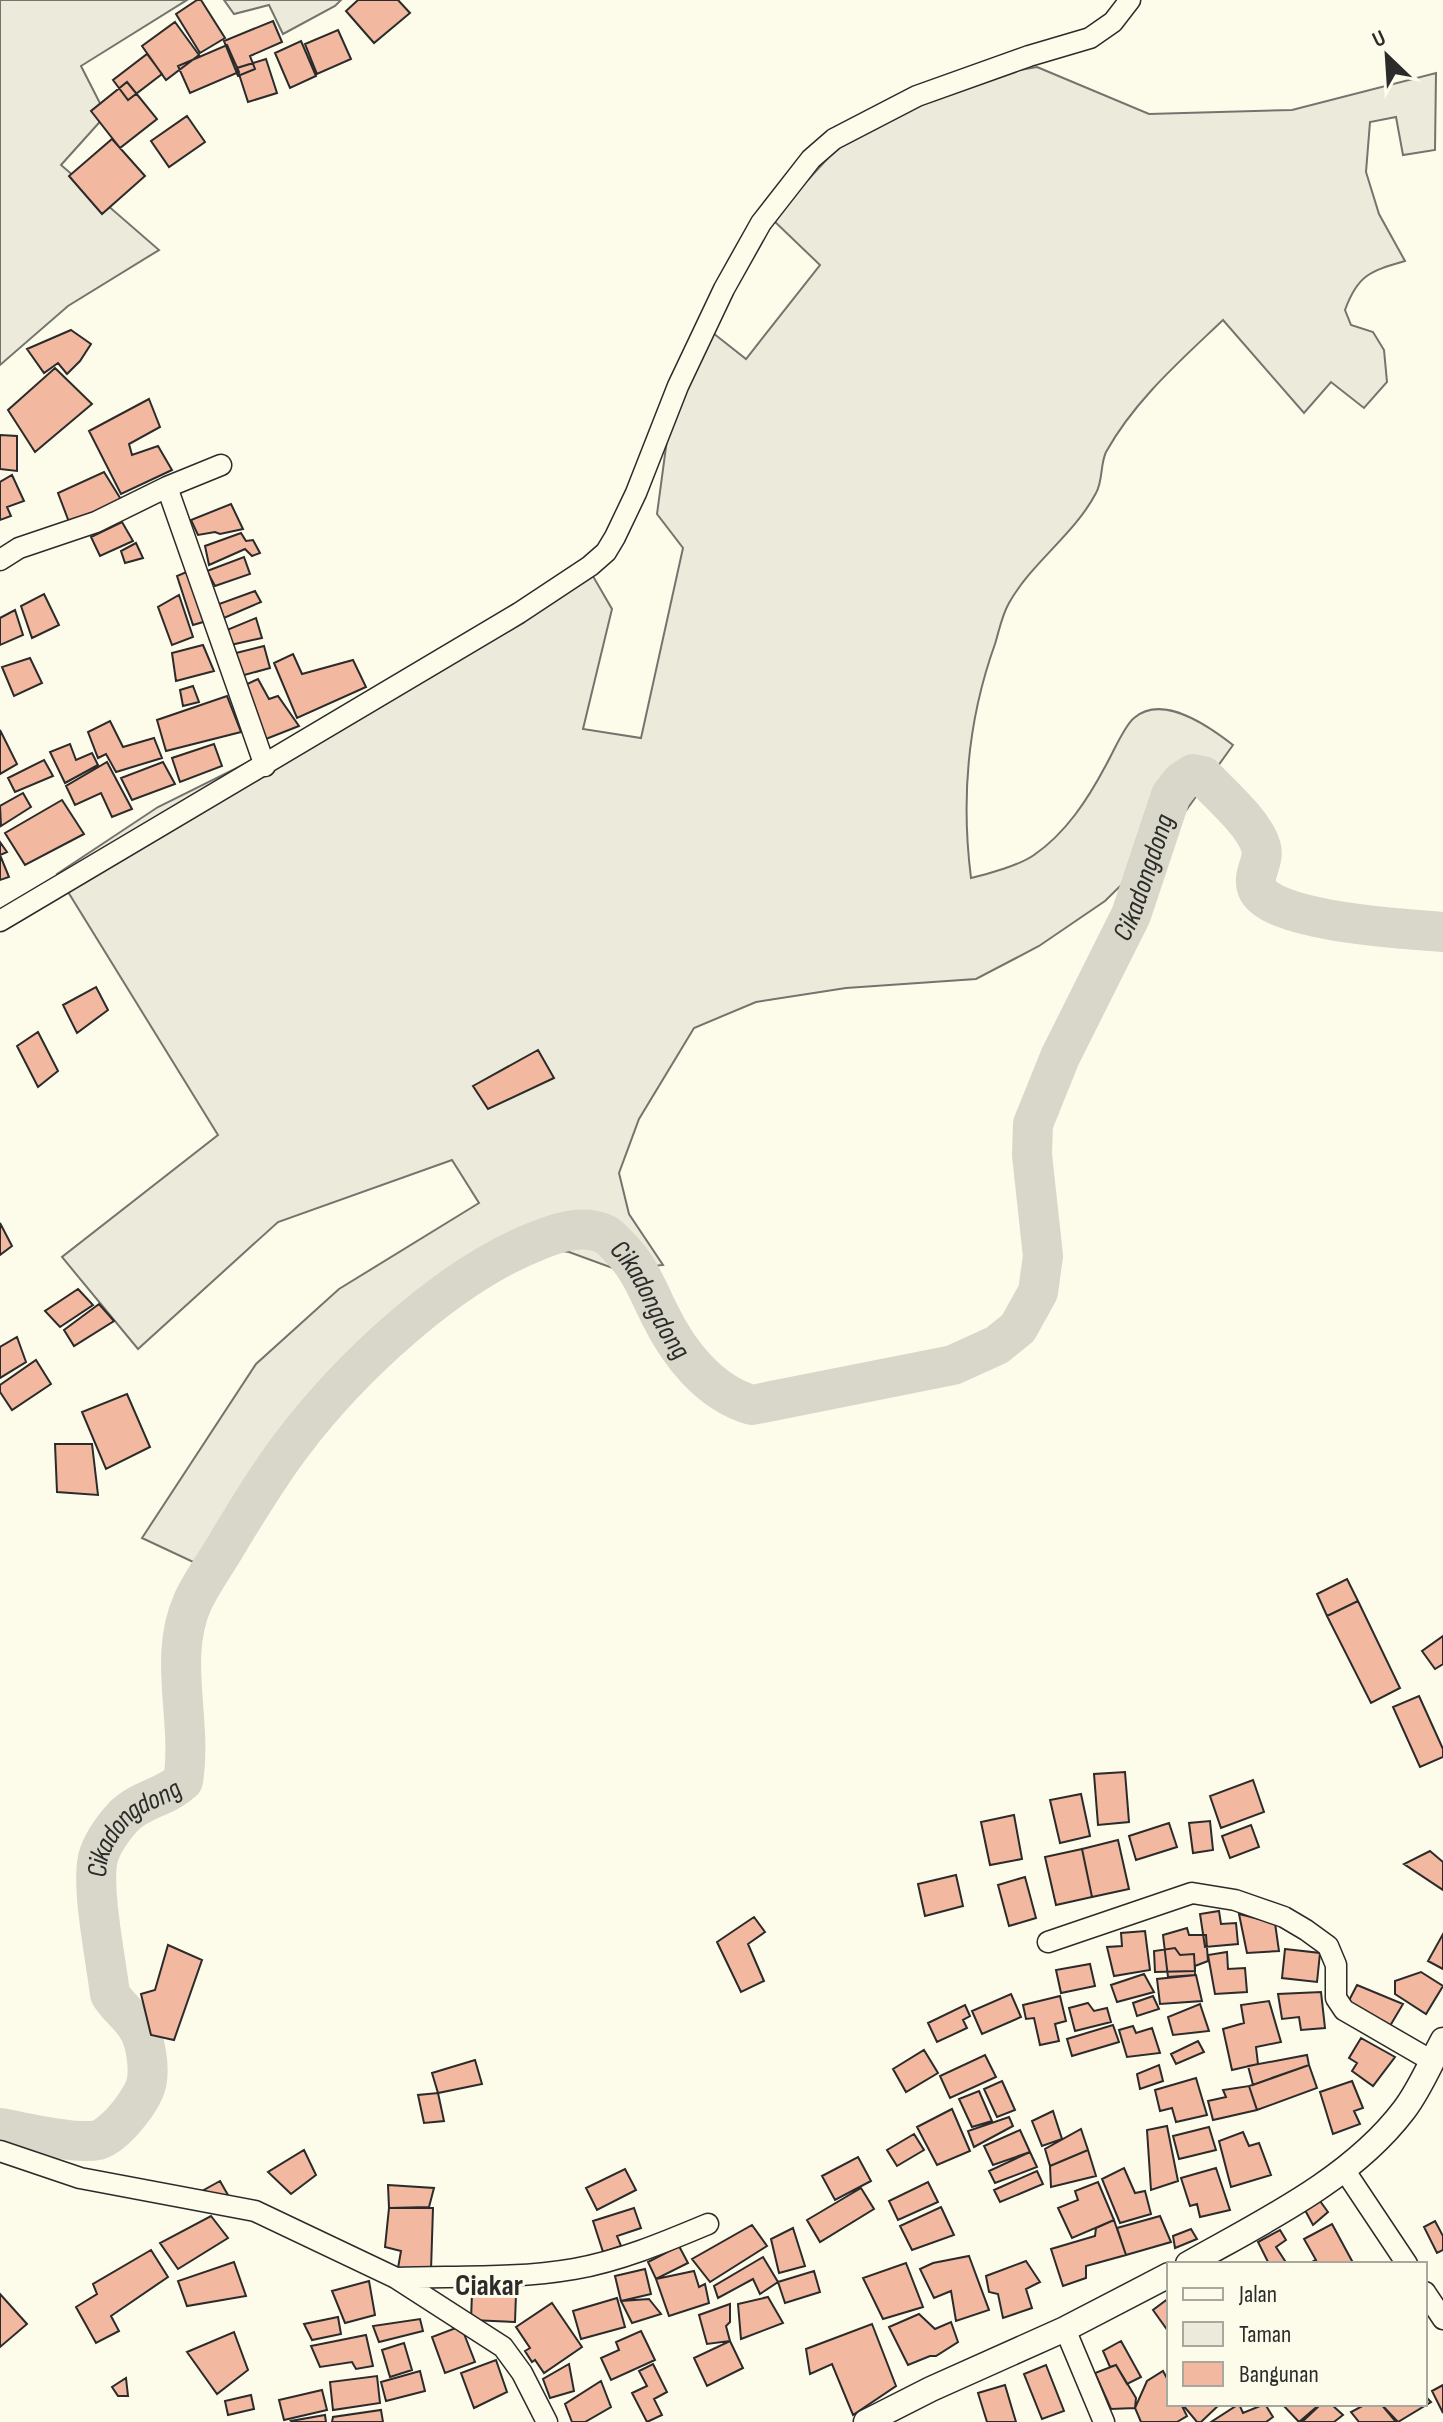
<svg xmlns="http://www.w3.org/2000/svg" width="1443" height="2422" font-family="'Sofia Sans Condensed',sans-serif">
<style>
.green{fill:#ecebdb;stroke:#74746e;stroke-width:2}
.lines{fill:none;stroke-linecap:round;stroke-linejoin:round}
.river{stroke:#d8d7c9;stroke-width:40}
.building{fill:#f2b8a0;stroke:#2b2b2b;stroke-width:2}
.minor-casing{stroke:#2b2b2b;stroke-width:23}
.tertiary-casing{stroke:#2b2b2b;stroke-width:27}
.minor{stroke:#fdfbea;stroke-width:20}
.tertiary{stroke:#fdfbea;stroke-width:24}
.labels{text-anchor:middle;stroke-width:6;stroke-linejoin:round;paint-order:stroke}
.water-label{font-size:28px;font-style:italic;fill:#2b2b2b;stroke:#fdfbea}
.quarter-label{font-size:30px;font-weight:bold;fill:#2b2b2b;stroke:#fdfbea}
</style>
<rect width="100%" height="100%" fill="#fdfbea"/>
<!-- green -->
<path class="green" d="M 0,0 L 187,0 L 81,66 L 106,115 L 61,165 L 159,250 L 68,306 L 0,365 Z
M 224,0 L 341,0 L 335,6 L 283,34 L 269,5 L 234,14 Z
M 1037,67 L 1149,114 L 1292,110 L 1436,73 L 1435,150 L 1403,155 L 1396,117 L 1370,122 L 1366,172 L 1379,214 L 1405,261 C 1371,271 1358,274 1345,310 L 1351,325 L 1373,332 L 1384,350 L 1387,382 L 1364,408 L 1331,382 L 1304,413 L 1223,320 C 1180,361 1135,400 1106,452 C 1100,465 1103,481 1096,493 C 1074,535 1032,562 1009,603 C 1002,615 999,631 995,644 C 968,719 961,799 971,878 C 988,874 1020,865 1034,855 C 1066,833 1088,799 1106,765 C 1113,753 1124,726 1134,718 C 1163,693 1210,727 1233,745 L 1159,848 L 1105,901 L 1039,946 L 976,979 L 846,988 L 756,1002 L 694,1028 L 639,1119 L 619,1173 L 629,1214 L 663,1265 L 618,1270 L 569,1252 L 536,1247 L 481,1281 L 392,1360 L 279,1474 L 206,1568 L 142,1538 L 256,1364 L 339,1289 L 479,1203 L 452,1160 L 278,1222 L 138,1349 L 62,1257 L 218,1135 L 57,874 L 158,807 L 287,743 L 590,571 L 612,609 L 583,729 L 641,738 L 683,548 L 657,514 L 668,432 L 708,329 L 746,359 L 820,265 L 772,219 L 850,134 L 925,87 Z"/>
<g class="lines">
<!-- river -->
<path class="river" id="s1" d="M 0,2128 C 24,2132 75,2145 98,2140 C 115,2135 145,2098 147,2080 C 149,2066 146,2045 140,2032 C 132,2016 118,2008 110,1994 C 106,1960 91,1888 98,1858 C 102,1843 114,1827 124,1816 C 141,1799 166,1797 183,1781 C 193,1722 167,1658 193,1601 C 203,1580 218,1560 230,1539 C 250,1506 270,1473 293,1443 C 349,1369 446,1278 532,1243 C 553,1234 580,1224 602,1233 C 609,1235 615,1243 620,1248 C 640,1268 648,1291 660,1315 C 679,1354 710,1393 752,1405 L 953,1365 L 997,1345 L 1018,1328 L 1038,1292 L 1043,1256 L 1032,1155 L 1033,1124 L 1060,1057 L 1131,915 L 1171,795 L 1182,781 L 1193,774 L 1203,776 C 1220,794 1254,823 1261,847 C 1265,861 1252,874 1257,888 C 1269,922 1408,929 1443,932"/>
</g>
<!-- building -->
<path class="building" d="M 197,0 L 201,0 L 225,38 L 200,53 L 176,14 Z
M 358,0 L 398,0 L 410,13 L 374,43 L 346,11 Z
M 273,21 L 282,42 L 250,56 L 255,69 L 238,76 L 224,41 Z
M 175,22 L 199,55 L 166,80 L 142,46 Z
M 338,30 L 351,59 L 317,74 L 305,44 Z
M 301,41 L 316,76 L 290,88 L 275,53 Z
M 227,45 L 239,72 L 190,93 L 178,66 Z
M 147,54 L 162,74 L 128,100 L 113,80 Z
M 266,59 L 277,93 L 248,102 L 237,68 Z
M 127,82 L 157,119 L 120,148 L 91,111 Z
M 187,116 L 205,142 L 169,167 L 151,141 Z
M 112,139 L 145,176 L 102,214 L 69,176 Z
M 71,330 L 91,344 L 80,361 L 67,374 L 58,363 L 44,373 L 27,349 Z
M 55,368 L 92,404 L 35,452 L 8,410 Z
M 149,399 L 160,427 L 129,444 L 132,455 L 158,446 L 172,470 L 121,494 L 89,431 Z
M 0,435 L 17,436 L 17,471 L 0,469 Z
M 104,472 L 122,501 L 69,522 L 58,493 Z
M 12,475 L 24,501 L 7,507 L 11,516 L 0,520 L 0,482 Z
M 231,504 L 243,529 L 220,534 L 215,532 L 198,535 L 191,520 Z
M 122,522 L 133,541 L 100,556 L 91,537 Z
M 241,533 L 246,541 L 253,540 L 260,553 L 252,556 L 245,549 L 209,565 L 205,546 Z
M 136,543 L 143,558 L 125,563 L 121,551 Z
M 244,557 L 250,574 L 215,586 L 207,571 Z
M 191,570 L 210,620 L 193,625 L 177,576 Z
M 255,591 L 261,602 L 224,618 L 219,604 Z
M 44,594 L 59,625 L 32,638 L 21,606 Z
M 179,595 L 193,637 L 172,645 L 158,607 Z
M 15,610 L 23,635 L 0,645 L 0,618 Z
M 256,618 L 262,638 L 226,646 L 222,632 Z
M 203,645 L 214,671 L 176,681 L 172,653 Z
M 264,646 L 270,668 L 237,677 L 232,654 Z
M 293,654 L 302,674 L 353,660 L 366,687 L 297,718 L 274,663 Z
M 30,658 L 42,683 L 14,696 L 2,667 Z
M 258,679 L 269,699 L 278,696 L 299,726 L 266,739 L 241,687 Z
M 193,686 L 199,702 L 183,706 L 180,690 Z
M 227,696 L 241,732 L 166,751 L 157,720 Z
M 110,721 L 123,747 L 154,738 L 162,758 L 116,772 L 106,754 L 98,758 L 88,732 Z
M 0,730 L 17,764 L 0,774 Z
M 70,744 L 76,760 L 92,753 L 98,765 L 65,783 L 50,752 Z
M 214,744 L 222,766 L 180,782 L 172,758 Z
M 44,760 L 53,776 L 15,792 L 8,778 Z
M 107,762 L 132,809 L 112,817 L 101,793 L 75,805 L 66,786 Z
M 163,762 L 175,784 L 132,800 L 121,778 Z
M 23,793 L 31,807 L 1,826 L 0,806 Z
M 62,800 L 84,834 L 25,865 L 5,833 Z
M 0,842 L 7,852 L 0,855 L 9,877 L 0,880 Z
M 96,987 L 108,1010 L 77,1033 L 63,1005 Z
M 38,1032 L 58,1071 L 38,1087 L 17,1046 Z
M 538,1050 L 554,1078 L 488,1109 L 473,1086 Z
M 0,1223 L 12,1246 L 0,1255 Z
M 78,1289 L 93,1305 L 60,1327 L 45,1311 Z
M 99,1304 L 114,1321 L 74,1346 L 64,1330 Z
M 17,1337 L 26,1362 L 0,1378 L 0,1347 Z
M 36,1360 L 51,1384 L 12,1410 L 0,1392 L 0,1385 Z
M 127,1394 L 150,1447 L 106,1469 L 82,1412 Z
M 55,1444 L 92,1444 L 98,1495 L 57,1492 Z
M 1347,1579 L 1358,1601 L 1327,1616 L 1317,1594 Z
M 1358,1601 L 1400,1688 L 1371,1703 L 1327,1616 Z
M 1443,1636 L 1443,1664 L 1435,1669 L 1422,1651 Z
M 1419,1696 L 1443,1749 L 1443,1757 L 1420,1767 L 1393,1707 Z
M 1125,1772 L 1129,1822 L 1098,1825 L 1094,1774 Z
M 1253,1780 L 1264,1812 L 1221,1828 L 1210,1796 Z
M 1081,1794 L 1090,1836 L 1060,1843 L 1050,1800 Z
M 1014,1815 L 1022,1859 L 990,1865 L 981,1822 Z
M 1210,1821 L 1213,1850 L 1193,1853 L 1189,1823 Z
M 1169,1823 L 1177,1847 L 1136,1860 L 1129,1836 Z
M 1251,1825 L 1259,1847 L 1230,1858 L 1222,1836 Z
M 1118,1840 L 1129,1889 L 1092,1897 L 1082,1849 Z
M 1082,1849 L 1092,1897 L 1056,1905 L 1045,1857 Z
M 1430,1851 L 1443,1862 L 1443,1890 L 1404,1864 Z
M 956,1875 L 963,1906 L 925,1916 L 918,1884 Z
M 1025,1877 L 1036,1918 L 1009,1926 L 998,1885 Z
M 1219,1911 L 1221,1924 L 1236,1923 L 1238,1944 L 1205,1947 L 1200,1914 Z
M 1239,1914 L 1275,1923 L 1279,1951 L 1247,1953 Z
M 754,1917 L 765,1932 L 748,1944 L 764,1981 L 741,1992 L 717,1942 Z
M 1187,1928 L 1189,1935 L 1206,1935 L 1208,1961 L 1195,1966 L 1195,1975 L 1168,1977 L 1163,1935 Z
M 1145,1931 L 1150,1970 L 1114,1976 L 1107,1947 L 1122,1946 L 1121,1933 Z
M 1443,1934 L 1443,1969 L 1428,1961 Z
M 168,1945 L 202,1960 L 174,2040 L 151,2035 L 141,1994 L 155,1990 Z
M 1175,1948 L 1180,1955 L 1194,1954 L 1195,1971 L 1155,1972 L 1154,1951 Z
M 1285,1949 L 1320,1953 L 1317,1982 L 1282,1978 Z
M 1227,1952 L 1228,1969 L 1245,1968 L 1247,1992 L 1215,1994 L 1208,1955 Z
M 1090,1964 L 1095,1986 L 1061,1993 L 1056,1970 Z
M 1421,1972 L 1443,1986 L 1426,2014 L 1395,1994 L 1395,1981 Z
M 1144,1974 L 1154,1992 L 1117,2002 L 1111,1985 Z
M 1196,1975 L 1202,2001 L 1160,2004 L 1157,1979 Z
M 1357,1985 L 1403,2004 L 1387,2031 L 1344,2010 Z
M 1321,1992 L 1325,2028 L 1301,2030 L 1299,2017 L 1282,2019 L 1278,1994 Z
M 1011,1994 L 1021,2017 L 982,2034 L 972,2011 Z
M 1060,1996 L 1066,2021 L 1055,2024 L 1059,2041 L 1040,2045 L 1034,2018 L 1026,2019 L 1023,2005 Z
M 1153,1996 L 1159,2009 L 1137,2016 L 1133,2003 Z
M 1269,2001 L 1281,2042 L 1256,2047 L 1258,2064 L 1232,2070 L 1223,2029 L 1244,2023 L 1241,2005 Z
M 1088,2003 L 1094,2011 L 1107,2008 L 1111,2022 L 1075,2031 L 1069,2008 Z
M 1200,2004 L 1209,2031 L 1173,2035 L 1168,2017 Z
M 965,2005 L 970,2016 L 963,2020 L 967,2028 L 937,2042 L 928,2023 Z
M 1113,2025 L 1119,2042 L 1072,2056 L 1067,2039 Z
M 1133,2026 L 1136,2033 L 1152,2028 L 1160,2053 L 1127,2057 L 1119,2030 Z
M 1361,2038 L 1395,2057 L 1373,2086 L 1352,2071 L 1357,2063 L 1349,2058 Z
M 1198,2041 L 1204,2052 L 1176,2064 L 1171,2054 Z
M 924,2050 L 938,2073 L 906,2092 L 893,2069 Z
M 985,2055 L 996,2077 L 950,2098 L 940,2076 Z
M 1307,2055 L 1309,2065 L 1253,2085 L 1248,2066 Z
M 475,2060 L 482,2084 L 438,2093 L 432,2073 Z
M 1159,2065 L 1163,2081 L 1140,2089 L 1137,2074 Z
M 1309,2065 L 1317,2088 L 1257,2110 L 1249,2086 Z
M 1196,2078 L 1207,2115 L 1176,2122 L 1172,2108 L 1160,2111 L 1155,2090 Z
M 1002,2081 L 1015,2110 L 997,2117 L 984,2089 Z
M 1352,2081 L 1363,2108 L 1354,2111 L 1360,2124 L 1333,2134 L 1320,2092 Z
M 1249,2086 L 1257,2110 L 1213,2120 L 1208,2101 L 1226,2097 L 1223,2090 Z
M 979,2091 L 992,2121 L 972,2127 L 959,2099 Z
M 438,2093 L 444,2121 L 424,2123 L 418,2095 Z
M 952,2109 L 970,2151 L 937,2165 L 917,2127 Z
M 1053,2111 L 1062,2139 L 1042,2146 L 1032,2121 Z
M 1009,2117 L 1013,2126 L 974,2147 L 968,2131 Z
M 1167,2126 L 1178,2181 L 1151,2190 L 1147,2130 Z
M 1209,2127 L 1216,2150 L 1179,2159 L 1173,2136 Z
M 1081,2129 L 1088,2150 L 1050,2166 L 1045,2149 Z
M 1020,2130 L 1030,2152 L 993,2165 L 984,2146 Z
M 1243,2132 L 1249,2146 L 1259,2143 L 1271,2175 L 1231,2187 L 1219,2141 Z
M 914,2134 L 924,2150 L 897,2166 L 887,2150 Z
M 304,2150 L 316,2175 L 291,2194 L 268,2172 Z
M 1088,2150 L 1096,2176 L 1051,2187 L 1050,2166 Z
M 1030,2152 L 1037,2167 L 995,2183 L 989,2171 Z
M 858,2157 L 871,2181 L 835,2200 L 822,2176 Z
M 1124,2168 L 1135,2193 L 1145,2191 L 1151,2214 L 1120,2223 L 1102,2179 Z
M 1216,2168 L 1230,2210 L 1200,2217 L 1197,2204 L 1190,2206 L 1181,2178 Z
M 625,2169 L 636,2190 L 597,2210 L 586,2188 Z
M 1037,2171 L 1043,2184 L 1000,2202 L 994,2190 Z
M 220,2181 L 232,2202 L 202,2191 Z
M 928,2182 L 938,2202 L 898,2220 L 889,2201 Z
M 1098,2182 L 1114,2220 L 1072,2238 L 1058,2208 L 1078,2200 L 1075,2191 Z
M 388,2185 L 434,2188 L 429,2207 L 389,2208 Z
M 861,2188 L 874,2209 L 820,2242 L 807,2220 Z
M 1320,2201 L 1328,2212 L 1313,2225 L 1305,2210 Z
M 941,2207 L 954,2235 L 912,2250 L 900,2226 Z
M 389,2208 L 433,2208 L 431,2270 L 398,2268 L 401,2251 L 385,2247 Z
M 634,2208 L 641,2228 L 617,2236 L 621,2246 L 603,2252 L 593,2221 Z
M 211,2216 L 228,2238 L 178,2269 L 160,2243 Z
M 1160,2216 L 1171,2242 L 1126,2255 L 1117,2228 Z
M 1114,2220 L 1126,2255 L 1086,2266 L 1086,2278 L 1063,2286 L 1051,2249 L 1095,2236 L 1096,2228 Z
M 1435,2221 L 1443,2236 L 1443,2250 L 1437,2253 L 1424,2227 Z
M 1332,2224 L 1352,2261 L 1347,2264 L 1308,2264 L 1316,2260 L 1304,2239 Z
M 752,2225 L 767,2246 L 710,2282 L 692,2259 Z
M 793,2228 L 805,2266 L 779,2273 L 771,2239 Z
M 1191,2229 L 1197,2239 L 1175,2248 L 1173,2236 Z
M 1280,2230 L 1286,2240 L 1276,2247 L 1287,2264 L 1269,2264 L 1258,2242 Z
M 679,2246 L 688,2263 L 656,2279 L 648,2262 Z
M 151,2250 L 168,2277 L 111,2316 L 119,2331 L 96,2343 L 76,2307 L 97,2294 L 93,2284 Z
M 969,2256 L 989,2310 L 956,2321 L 951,2291 L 934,2298 L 920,2269 L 933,2263 Z
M 763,2257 L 778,2282 L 760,2294 L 753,2279 L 718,2298 L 714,2286 Z
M 1026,2261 L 1040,2282 L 1026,2289 L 1032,2308 L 1003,2318 L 998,2294 L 989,2292 L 986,2276 Z
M 234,2262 L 246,2296 L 187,2306 L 178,2281 Z
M 906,2263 L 923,2307 L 883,2319 L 863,2278 Z
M 645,2269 L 651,2294 L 621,2301 L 615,2276 Z
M 694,2271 L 699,2287 L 705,2284 L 709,2303 L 669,2316 L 656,2279 Z
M 814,2271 L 820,2292 L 785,2303 L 778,2282 Z
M 369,2281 L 375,2315 L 345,2323 L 332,2291 Z
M 472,2293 L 516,2294 L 515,2322 L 471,2320 Z
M 0,2294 L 27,2324 L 0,2347 Z
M 768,2297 L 783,2323 L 741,2339 L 738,2304 Z
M 617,2298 L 625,2327 L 581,2339 L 573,2311 Z
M 1169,2298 L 1169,2330 L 1168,2331 L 1153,2310 Z
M 649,2299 L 661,2314 L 632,2323 L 621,2301 Z
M 552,2303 L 582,2347 L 544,2373 L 535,2360 L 532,2362 L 525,2351 L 530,2348 L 516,2327 Z
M 730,2304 L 730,2322 L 726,2326 L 730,2341 L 707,2344 L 699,2315 Z
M 919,2314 L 935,2329 L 951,2322 L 958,2342 L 936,2356 L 930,2356 L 908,2365 L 889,2327 Z
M 338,2317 L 341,2334 L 312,2340 L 304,2324 Z
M 420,2319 L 423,2331 L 379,2342 L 373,2326 Z
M 872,2324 L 896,2386 L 853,2415 L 832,2364 L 810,2374 L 806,2349 Z
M 461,2326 L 475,2362 L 445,2373 L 432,2337 Z
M 641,2331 L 655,2360 L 611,2380 L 601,2358 L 619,2350 L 616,2342 Z
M 234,2332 L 248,2370 L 217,2394 L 187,2352 Z
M 366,2335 L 373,2366 L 356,2369 L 352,2362 L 320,2367 L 311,2346 Z
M 730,2341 L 743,2368 L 707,2386 L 694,2358 Z
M 1121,2341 L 1141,2377 L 1127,2384 L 1116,2365 L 1110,2367 L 1103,2351 Z
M 404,2343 L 412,2370 L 390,2377 L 382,2350 Z
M 496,2360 L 507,2392 L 474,2408 L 461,2373 Z
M 569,2364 L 574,2391 L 550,2398 L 543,2379 Z
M 653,2364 L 667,2392 L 654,2399 L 662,2415 L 647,2422 L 632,2393 L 647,2386 L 639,2371 Z
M 1046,2365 L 1064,2411 L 1042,2419 L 1024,2374 Z
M 1116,2365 L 1136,2398 L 1135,2408 L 1111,2409 L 1095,2373 Z
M 420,2371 L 425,2391 L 386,2401 L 381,2382 Z
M 1163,2371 L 1169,2382 L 1169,2404 L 1181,2404 L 1187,2416 L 1177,2422 L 1141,2422 L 1135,2408 L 1147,2381 Z
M 377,2376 L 380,2403 L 333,2410 L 330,2382 Z
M 126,2378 L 128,2396 L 118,2396 L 112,2387 Z
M 601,2381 L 611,2407 L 585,2422 L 572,2422 L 565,2404 Z
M 1005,2385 L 1016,2422 L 987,2422 L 978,2393 Z
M 1443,2385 L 1443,2413 L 1432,2391 Z
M 322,2390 L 327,2410 L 284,2420 L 279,2400 Z
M 251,2395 L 254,2409 L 228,2415 L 225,2401 Z
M 1425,2396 L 1431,2402 L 1398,2422 L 1381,2404 L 1425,2404 Z
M 1182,2404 L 1220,2404 L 1201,2422 L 1197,2422 Z
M 1239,2404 L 1243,2413 L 1265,2404 L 1273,2417 L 1266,2422 L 1211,2422 Z
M 1282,2404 L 1320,2404 L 1299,2422 Z
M 1321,2404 L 1331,2404 L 1343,2415 L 1334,2422 L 1302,2422 Z
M 1366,2404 L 1381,2404 L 1396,2422 L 1359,2422 L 1351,2412 Z
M 381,2410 L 383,2422 L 332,2422 L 333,2417 Z
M 325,2415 L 326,2422 L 292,2422 L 291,2421 Z"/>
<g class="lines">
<defs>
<path id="minor" d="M 221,465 L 167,487 L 265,766
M 0,560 L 19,548 L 96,522 L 167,487
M 0,921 L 519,613 L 590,566 L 606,552 L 615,537 L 636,493 L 678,386 L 724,289 L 761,223 L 811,159 L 834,139 L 917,96 L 1029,56 L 1090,38 L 1113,22 L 1130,0
M 1048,1942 L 1192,1893 L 1235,1900 L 1284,1917 L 1306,1930 L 1328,1946 L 1336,1965 L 1336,1998 L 1344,2010 L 1432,2061
M 0,2151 L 80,2178 L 255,2211 L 396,2278 L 503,2347 L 522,2373 L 547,2422
M 1343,2168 L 1407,2264
M 396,2278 C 455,2276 516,2279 574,2269 C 620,2261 665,2242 708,2224
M 1425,2292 L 1443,2319
M 1065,2329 L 1104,2422"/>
<path id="tertiary" d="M 1188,2264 C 1262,2222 1351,2180 1404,2110 C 1420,2089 1430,2064 1443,2040
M 866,2422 L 931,2389 L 1065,2329 L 1169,2275"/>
</defs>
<!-- minor casing -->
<use href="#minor" class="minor-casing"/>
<!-- tertiary casing -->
<use href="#tertiary" class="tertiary-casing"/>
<!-- minor -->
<use href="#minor" class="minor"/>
<!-- tertiary -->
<use href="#tertiary" class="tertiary"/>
</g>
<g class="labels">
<!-- water labels -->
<g class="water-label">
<text dy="10" stroke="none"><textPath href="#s1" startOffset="2284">Cikadongdong</textPath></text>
<text dy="10" stroke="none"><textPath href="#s1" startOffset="1372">Cikadongdong</textPath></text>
<text dy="10" stroke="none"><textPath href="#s1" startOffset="460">Cikadongdong</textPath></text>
</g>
<!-- quarter labels -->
<g class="quarter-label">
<text x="489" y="2295">Ciakar</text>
</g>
</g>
<!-- legend -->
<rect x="1167" y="2262" width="260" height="144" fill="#fdfbea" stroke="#a9a89e" stroke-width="2"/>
<rect x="1183" y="2288" width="40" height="12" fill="#fdfbea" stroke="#a9a89e" stroke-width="2"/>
<text x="1239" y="2302" font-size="24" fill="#2b2b2b">Jalan</text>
<rect x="1183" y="2322" width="40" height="24" fill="#ecebdb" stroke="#a9a89e" stroke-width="2"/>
<text x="1239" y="2342" font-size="24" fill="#2b2b2b">Taman</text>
<rect x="1183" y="2362" width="40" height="24" fill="#f2b8a0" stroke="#a9a89e" stroke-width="2"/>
<text x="1239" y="2382" font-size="24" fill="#2b2b2b">Bangunan</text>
<!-- north arrow -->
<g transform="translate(1387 56) rotate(335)" stroke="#fdfbea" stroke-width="6" paint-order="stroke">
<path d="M0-6L14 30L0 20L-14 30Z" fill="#2b2b2b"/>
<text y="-12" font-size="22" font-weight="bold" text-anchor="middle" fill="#2b2b2b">U</text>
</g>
</svg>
